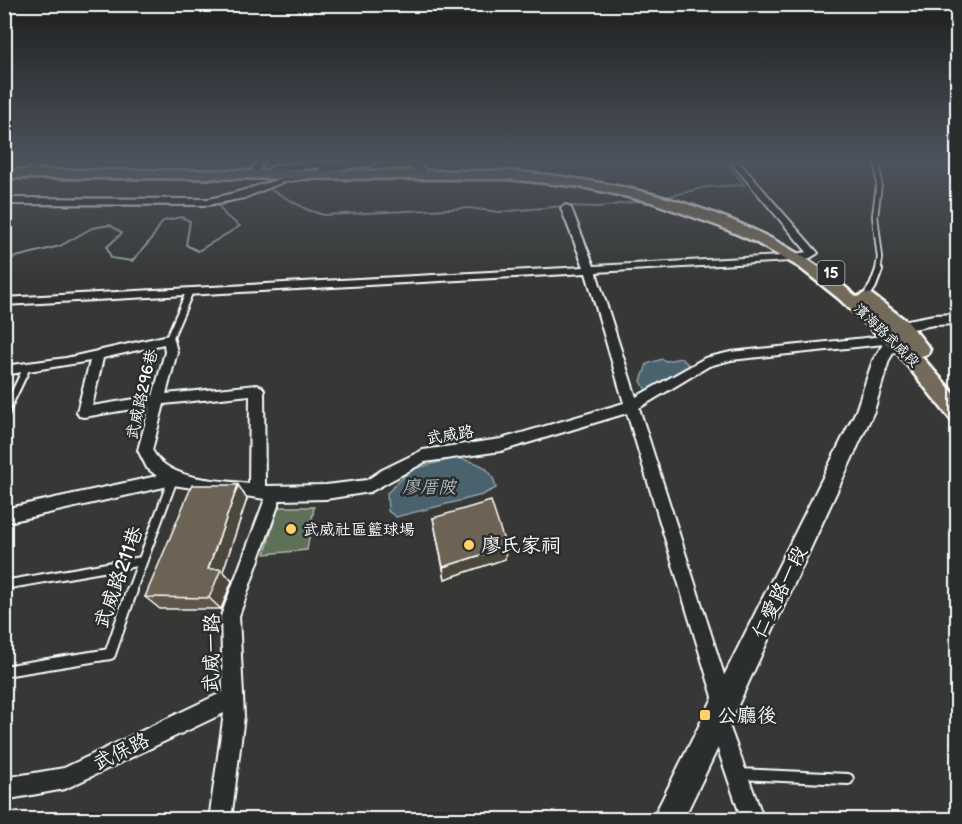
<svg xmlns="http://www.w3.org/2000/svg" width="962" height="824" font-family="'Balsamiq Sans','LXGW WenKai TC',sans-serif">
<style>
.green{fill:#5f7059;stroke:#afb8ac;stroke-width:1.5}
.water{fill:#48626d;stroke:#91a1a7;stroke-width:1.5}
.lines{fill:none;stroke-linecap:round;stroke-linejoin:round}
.stream{stroke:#91a1a7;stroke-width:2}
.lane-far3-casing{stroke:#fff;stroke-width:8}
.lane-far2-casing{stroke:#fff;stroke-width:10}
.lane-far1-casing{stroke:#fff;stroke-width:12}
.lane-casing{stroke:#fff;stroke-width:14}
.street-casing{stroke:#fff;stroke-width:4}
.secondary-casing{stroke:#fff;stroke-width:4}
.primary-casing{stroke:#fff;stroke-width:5}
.lane-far3{stroke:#2a2d2e;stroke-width:4.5}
.lane-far2{stroke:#2a2d2e;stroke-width:6}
.lane-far1{stroke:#2a2d2e;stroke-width:8}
.lane{stroke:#2a2d2e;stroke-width:10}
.street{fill:#2a2d2e;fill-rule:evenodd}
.secondary{fill:#2a2d2e;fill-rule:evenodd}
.primary{fill:#736b5a;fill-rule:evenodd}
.wall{fill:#5e5648;stroke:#fff;stroke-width:1.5}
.shaded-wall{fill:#4c463b;stroke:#fff;stroke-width:1.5}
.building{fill:#6d6454;stroke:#fff;stroke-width:1.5}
.poi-dot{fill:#ffd166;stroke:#2a2d2e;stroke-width:2}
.labels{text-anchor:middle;stroke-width:5;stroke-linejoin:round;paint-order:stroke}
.far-street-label{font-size:14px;fill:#fff;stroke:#2a2d2e}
.shield{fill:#2a2d2e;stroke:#bfc0c0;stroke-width:1.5}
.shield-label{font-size:15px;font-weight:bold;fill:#fff}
.street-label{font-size:16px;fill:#fff;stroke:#2a2d2e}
.poi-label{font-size:16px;fill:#fff;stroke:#2a2d2e;text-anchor:start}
.water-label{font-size:18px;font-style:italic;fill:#adb8bd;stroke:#2a2d2e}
.near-poi-label{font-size:20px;fill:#fff;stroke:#2a2d2e;text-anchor:start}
.near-street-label{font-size:20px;fill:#fff;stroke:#2a2d2e}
</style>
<rect width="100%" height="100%" fill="#373836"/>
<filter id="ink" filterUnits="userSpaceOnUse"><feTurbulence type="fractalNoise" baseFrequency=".0167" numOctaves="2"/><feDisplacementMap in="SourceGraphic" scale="12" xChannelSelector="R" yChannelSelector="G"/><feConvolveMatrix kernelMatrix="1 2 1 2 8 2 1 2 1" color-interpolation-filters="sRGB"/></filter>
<g filter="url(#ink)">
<!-- green -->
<path class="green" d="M 278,507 L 314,507 L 307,550 L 265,554 Z"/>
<!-- water -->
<path class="water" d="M 681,358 L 690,366 L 647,392 L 641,381 L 647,364 L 662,359 L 666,361 Z
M 456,458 C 476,462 492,465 496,488 L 482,495 L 396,517 L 388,511 L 387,493 L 412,469 Z"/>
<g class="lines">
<!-- stream -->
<path class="stream" d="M 662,198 L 706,187 L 744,185 L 726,162
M 4,260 L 60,246 L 92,228 L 110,225 L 122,233 L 107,247 L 111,258 L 132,261 L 150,241 L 163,221 L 181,217 L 190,221 L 186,245 L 198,251 L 240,226 L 226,216 L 219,206 L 268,188 L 308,210 L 324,215 L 469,208 L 499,212 L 564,206 L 599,207 L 647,200"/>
<defs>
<path id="lane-far3" d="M 878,162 L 879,184 L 875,216 L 880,258 L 878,271
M 32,168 L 42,162"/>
<path id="lane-far2" d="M 865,298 L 873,286 L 879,270
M 169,339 L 189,293
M 6,411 L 26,369"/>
<path id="lane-far1" d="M 4,415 L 6,410
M 4,585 L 142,561
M 131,592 L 173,479"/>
<path id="lane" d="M 4,671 L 110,654 L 132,590
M 739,774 L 848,779"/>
<path id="street" d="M 256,162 L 264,162 L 259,171 L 256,171 L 252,169 Z
M 731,162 L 739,162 L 818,253 L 807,260 L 596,272 L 636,397 L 705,358 L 731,352 L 894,335 L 900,339 L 894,343 L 731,360 L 709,366 L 639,408 L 733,703 L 730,710 L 724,712 L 764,820 L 742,820 L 708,720 L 711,713 L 717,710 L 627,413 L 501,451 L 425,462 L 370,492 L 326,499 L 280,500 L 239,616 L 244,716 L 231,820 L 209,820 L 224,713 L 65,789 L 4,800 L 4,778 L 64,768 L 223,692 L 221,616 L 265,499 L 173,485 L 4,523 L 4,509 L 157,476 L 147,468 L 138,450 L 150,406 L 84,417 L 79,416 L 77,412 L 90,361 L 4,375 L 4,366 L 66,358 L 169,335 L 173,336 L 177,352 L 166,394 L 257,385 L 262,387 L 264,390 L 265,486 L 326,485 L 367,480 L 382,470 L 423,450 L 501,439 L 624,403 L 586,273 L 4,305 L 4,298 L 584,267 L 561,208 L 566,205 L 571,208 L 594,266 L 782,256 L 807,252 ZM 164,344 L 165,352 L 153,396 L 92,406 L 103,358 ZM 250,395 L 249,484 C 218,479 169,482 152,450 L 164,404 Z
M 307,173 L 311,176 L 310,178 L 283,182 L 244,198 L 208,205 L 4,204 L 4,198 L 208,199 C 243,193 272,179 307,173 Z"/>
<path id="secondary" d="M 311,162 L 341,162 L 341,163 L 376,162 L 371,165 L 324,172 L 320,171 L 320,167 L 273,172 L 267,169 L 273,166 Z
M 404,162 L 415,162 L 426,170 L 424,172 L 416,172 Z
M 958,314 L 958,324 L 934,325 L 907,330 L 889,360 L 874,411 L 727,729 L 683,820 L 652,820 L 856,411 L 873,360 L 897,322 L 934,315 Z"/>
<path id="primary" d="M 4,170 L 507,171 C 632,181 761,212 857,297 L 865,293 L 871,294 L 908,322 L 930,349 L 928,354 L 921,356 L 958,398 L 958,422 L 951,420 L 898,354 L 838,298 L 799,267 L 755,242 L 721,227 L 651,202 L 582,187 L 507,179 L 4,178 Z"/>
</defs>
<!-- lane-far3 casing -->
<use href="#lane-far3" class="lane-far3-casing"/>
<!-- lane-far2 casing -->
<use href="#lane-far2" class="lane-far2-casing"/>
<!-- lane-far1 casing -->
<use href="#lane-far1" class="lane-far1-casing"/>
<!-- lane casing -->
<use href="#lane" class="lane-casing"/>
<!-- street casing -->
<use href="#street" class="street-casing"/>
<!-- secondary casing -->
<use href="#secondary" class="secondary-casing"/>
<!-- primary casing -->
<use href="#primary" class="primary-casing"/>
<!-- lane-far3 -->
<use href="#lane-far3" class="lane-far3"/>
<!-- lane-far2 -->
<use href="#lane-far2" class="lane-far2"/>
<!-- lane-far1 -->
<use href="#lane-far1" class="lane-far1"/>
<!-- lane -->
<use href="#lane" class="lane"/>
<!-- street -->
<use href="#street" class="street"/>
<!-- secondary -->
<use href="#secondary" class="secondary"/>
<!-- primary -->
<use href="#primary" class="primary"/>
</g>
<!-- wall -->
<path class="wall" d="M 238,485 L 247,499 L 223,571 L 232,581 L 221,609 L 160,609 L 145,597 Z
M 433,518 L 506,547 L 505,559 L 445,579 Z"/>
<!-- shaded-wall -->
<path class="shaded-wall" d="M 238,485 L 247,499 L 223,571 L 232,581 L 221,609 L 209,598 L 208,569 Z
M 506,547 L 505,559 L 445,579 L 443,567 Z"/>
<!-- building -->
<path class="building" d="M 192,485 L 238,485 L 208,569 L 221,569 L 209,598 L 145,597 Z
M 491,501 L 506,547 L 443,567 L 433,518 Z"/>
</g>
<!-- sky -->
<linearGradient id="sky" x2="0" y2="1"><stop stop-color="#1e1f1e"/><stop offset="0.58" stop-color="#4d535d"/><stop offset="1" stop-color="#4d535d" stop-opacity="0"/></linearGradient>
<rect width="962" height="277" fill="url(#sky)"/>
<!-- markers -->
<g class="poi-dot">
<circle cx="291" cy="529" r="6"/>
<circle cx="469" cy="545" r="6"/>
<rect x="699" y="709" width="12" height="12" rx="3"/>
</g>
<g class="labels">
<!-- far-street labels -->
<g class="far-street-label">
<text transform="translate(887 335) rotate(44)" y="5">濱海路武威段</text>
</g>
<!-- shield labels -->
<rect class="shield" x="817.5" y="261" width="27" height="24" rx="4.5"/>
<g class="shield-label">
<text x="831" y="278">15</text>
</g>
<!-- street labels -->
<g class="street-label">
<text transform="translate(141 394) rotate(-77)" y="6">武威路296巷</text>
<text transform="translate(450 434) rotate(-9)" y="6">武威路</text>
</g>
<!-- poi labels -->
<g class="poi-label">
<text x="303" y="535">武威社區籃球場</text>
</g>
<!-- water labels -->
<g class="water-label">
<text x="429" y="493">廖厝陂</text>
</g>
<!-- near-poi labels -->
<g class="near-poi-label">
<text x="481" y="552">廖氏家祠</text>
<text x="717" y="722">公廳後</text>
</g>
<!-- near-street labels -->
<g class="near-street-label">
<text transform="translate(118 577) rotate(-70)" y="7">武威路211巷</text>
<text transform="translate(779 592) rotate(-64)" y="7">仁愛路一段</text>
<text transform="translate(211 653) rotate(-89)" y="7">武威一路</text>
<text transform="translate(121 751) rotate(-26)" y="7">武保路</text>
</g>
</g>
<!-- margin -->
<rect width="962" height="824" fill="none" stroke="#2a2d2e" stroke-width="24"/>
<rect x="12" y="12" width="938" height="800" fill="none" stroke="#fff" stroke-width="2" filter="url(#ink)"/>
</svg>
